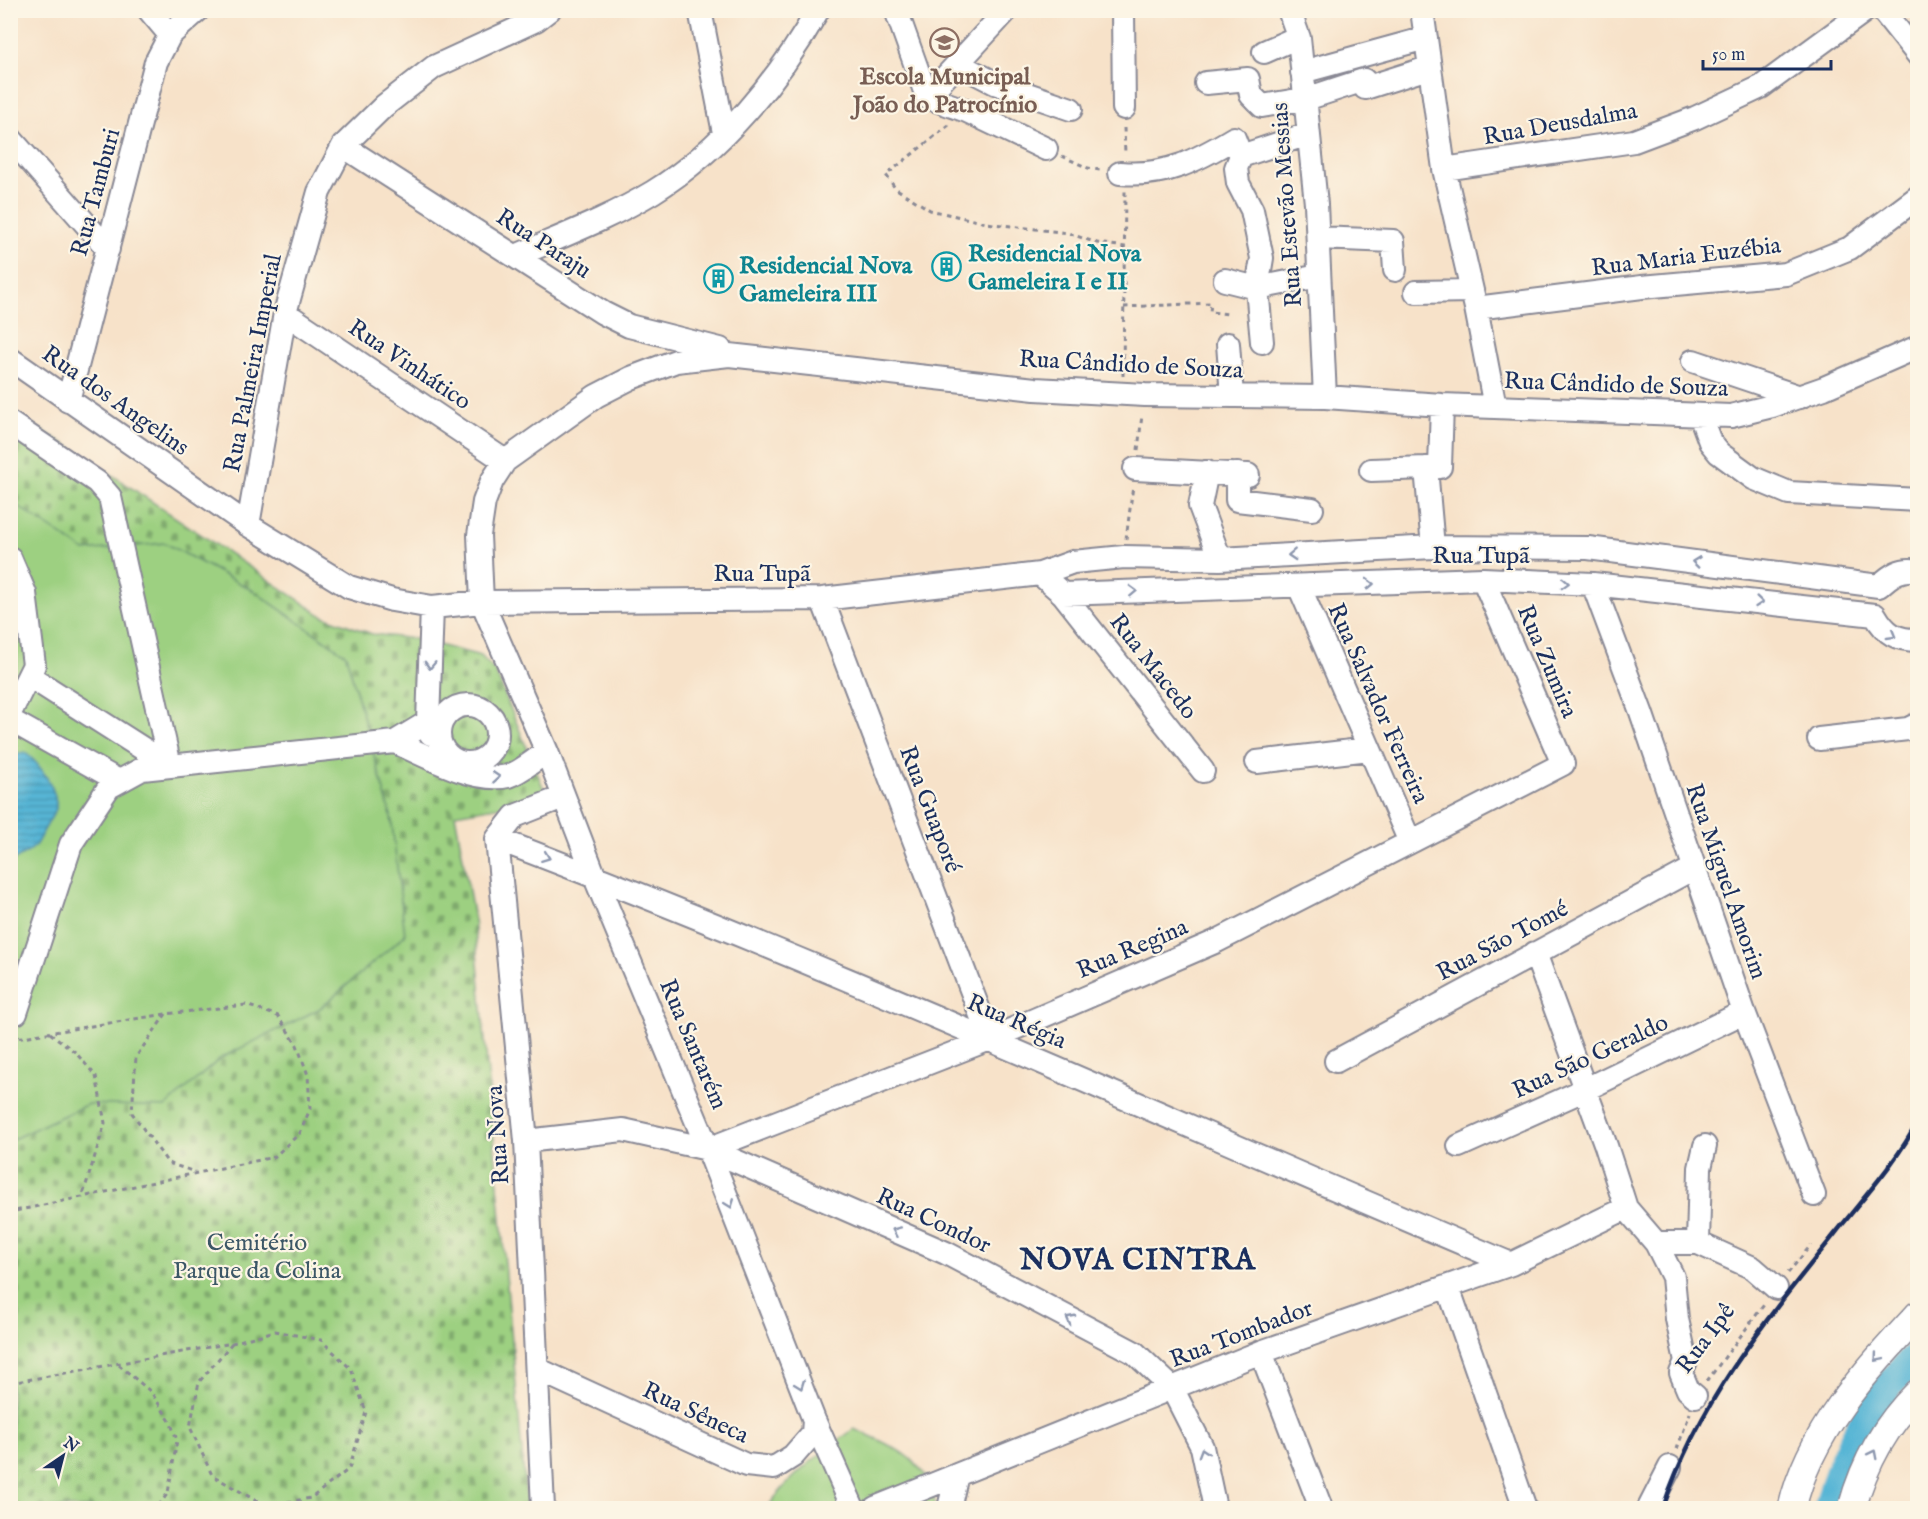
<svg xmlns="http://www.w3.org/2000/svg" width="1928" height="1519" font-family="'IM FELL English',serif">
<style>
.cemetery{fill:url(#cemetery-stones);stroke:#5c8070;stroke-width:1.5}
.park{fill:#9dd081;stroke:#5c8070;stroke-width:1.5}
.water{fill:url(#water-rules);stroke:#39729a;stroke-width:1.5}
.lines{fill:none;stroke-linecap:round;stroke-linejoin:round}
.river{stroke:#57b5d5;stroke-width:30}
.minor-casing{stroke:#898894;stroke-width:26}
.major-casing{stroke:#898894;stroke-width:30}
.path{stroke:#898894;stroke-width:3;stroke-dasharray:4.5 4.5;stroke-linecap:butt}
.minor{stroke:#fff;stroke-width:22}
.major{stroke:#fff;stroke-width:27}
.rail{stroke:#1b2f5e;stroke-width:4.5}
.oneway{stroke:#8d97ae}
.labels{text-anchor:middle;stroke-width:4.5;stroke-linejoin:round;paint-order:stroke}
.education-label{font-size:24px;font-weight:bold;fill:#785e54;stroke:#fcf5e5}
.street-label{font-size:24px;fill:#1b2f5e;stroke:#fcf5e5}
.culture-label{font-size:24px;font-weight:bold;fill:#0d838f;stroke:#fcf5e5;text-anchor:start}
.park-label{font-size:24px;fill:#3c5767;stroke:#fcf5e5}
.district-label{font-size:30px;font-weight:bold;letter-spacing:1.5px;fill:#1b2f5e;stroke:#fcf5e5}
</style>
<defs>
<pattern id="cemetery-stones" width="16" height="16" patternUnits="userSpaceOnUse" patternTransform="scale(1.5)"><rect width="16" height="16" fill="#9dd081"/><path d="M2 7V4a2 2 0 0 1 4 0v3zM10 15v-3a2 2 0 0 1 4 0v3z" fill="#7fa96d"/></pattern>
<pattern id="water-rules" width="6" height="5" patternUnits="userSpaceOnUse" patternTransform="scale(1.5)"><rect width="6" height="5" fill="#57b5d5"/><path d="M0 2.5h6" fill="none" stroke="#4794b0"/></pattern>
</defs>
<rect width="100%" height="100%" fill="#fcf5e5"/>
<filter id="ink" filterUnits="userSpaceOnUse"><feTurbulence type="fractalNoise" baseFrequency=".0167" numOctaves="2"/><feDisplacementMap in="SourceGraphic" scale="12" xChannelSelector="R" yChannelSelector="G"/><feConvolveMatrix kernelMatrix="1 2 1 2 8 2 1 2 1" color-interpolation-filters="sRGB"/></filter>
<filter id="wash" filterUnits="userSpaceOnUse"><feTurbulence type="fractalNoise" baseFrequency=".008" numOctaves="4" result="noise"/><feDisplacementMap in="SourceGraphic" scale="24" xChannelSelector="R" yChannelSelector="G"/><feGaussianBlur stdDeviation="1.35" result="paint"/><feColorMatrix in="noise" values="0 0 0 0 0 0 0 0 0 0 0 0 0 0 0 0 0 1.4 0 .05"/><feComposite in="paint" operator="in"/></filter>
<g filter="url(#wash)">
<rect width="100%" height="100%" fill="#f7e2c9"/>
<!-- cemetery -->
<path class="cemetery" d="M 11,412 L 70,447 L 323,616 L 372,634 L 415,639 L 481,656 L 495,671 L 546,794 L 541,799 L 455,814 L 474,919 L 527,1508 L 11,1508 Z"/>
<!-- park -->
<path class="park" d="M 10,501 L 85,551 L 165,543 L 252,590 L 346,655 L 391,816 L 405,935 L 319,1009 L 221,1058 L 165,1107 L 88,1104 L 11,1140 Z
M 854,1429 C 891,1444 934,1463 935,1508 L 767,1508 C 790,1475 821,1453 854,1429 Z"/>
<!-- water -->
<path class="water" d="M 24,752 C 40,763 58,790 56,809 L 35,846 L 28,852 L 11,862 L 11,756 Z"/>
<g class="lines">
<!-- river -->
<path class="river" d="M 1829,1508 C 1842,1451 1873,1395 1918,1355"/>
</g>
</g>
<g filter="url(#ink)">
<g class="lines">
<defs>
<path id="minor" d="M 149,10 L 170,35
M 700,10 L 724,133
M 896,10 L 927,97
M 1123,10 L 1124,108
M 1289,10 L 1299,38 L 1316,204 L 1325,397
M 1422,10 L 1444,169 L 1476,308 L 1495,407
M 1882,10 L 1918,55
M 1264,52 L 1298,37
M 960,65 L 995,83 L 1071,109
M 1302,72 L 1426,38
M 1206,83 L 1248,79 L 1251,95 L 1262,106 L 1309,98 L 1364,80 L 1365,88 L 1428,68
M 927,97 L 967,111 L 1046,149
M 927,97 L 1007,10
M 10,138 L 108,249
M 343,146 L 603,313 L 629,326 L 720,349
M 1444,169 L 1634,141 L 1695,118 L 1761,87 L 1866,10
M 1120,173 C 1165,177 1196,161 1234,138 L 1241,156
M 1318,238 L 1393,241 L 1395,270
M 516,256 C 562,236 610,218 653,192 C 721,150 779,80 818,10
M 1225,280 L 1257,288 L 1319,276
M 1416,292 L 1471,291
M 1476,308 L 1642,287 L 1786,274 L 1850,248 L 1918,197
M 285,313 L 505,461
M 1262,342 L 1257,288 L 1262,258 L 1252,210 L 1238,183 L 1236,168 L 1241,156 L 1308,134
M 1228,344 L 1232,396
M 10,359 L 248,525 L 349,587 L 392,600 L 432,607 L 482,602 L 822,599 L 1040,574 L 1073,562 L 1124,557 L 1220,559 L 1433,547 L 1588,548 L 1879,586 C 1891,575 1901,567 1918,571
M 1693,361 L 1800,397
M 68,401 L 156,62 L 170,35 L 198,10
M 1700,415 L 1710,442 L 1719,453 L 1753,478 L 1789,493 L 1918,500
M 10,423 L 97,482 L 110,497 L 170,766
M 1135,469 L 1248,475
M 1371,470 L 1426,468
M 1207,472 L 1200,506 L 1220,559
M 1237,474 L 1237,500 L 1312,509
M 248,525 L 285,313 L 319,192 L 343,146 L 384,106 L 434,67 L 536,20 L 549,10
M 1433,547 L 1426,468 L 1440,467 L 1442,405
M 10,558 L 25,593 L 34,665 L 10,713
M 1040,574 L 1063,594 L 1483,579 L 1593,584 L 1875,615 C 1886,634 1896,640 1918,640
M 1593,584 L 1641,712 L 1744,1012 L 1814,1195
M 1299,586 L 1410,842
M 1063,594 L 1203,771
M 822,599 L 990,1039
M 29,676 L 170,766
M439 734a29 29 0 1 1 58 0a29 29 0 1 1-58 0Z
M 444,718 L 428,722 L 395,742 C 424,755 476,784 508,776 C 521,772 535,759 547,752
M 10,720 L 119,781
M 431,734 L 428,722 L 432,607
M 1819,739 L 1908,729 L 1918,724
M 1257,762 L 1369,749
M 497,839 C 840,969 1174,1122 1511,1264
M 1535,953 L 1606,1146 L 1626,1208 L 1656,1243 L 1698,1243 L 1753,1268 L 1776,1288
M 16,1013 L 71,844 L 109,787 L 142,769 L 395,742
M 1336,1061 L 1694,868
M 526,1141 L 623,1130 L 708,1149 L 946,1253 L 1135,1353 L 1172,1388 L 1202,1447 L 1215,1508
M 1459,1146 L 1584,1090 L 1744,1012
M 708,1149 L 990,1039 L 1217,941 L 1563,764 L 1483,579
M 1656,1243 L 1673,1277 L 1677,1319 L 1686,1361 L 1681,1373 L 1688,1390 L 1695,1396
M 1698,1243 L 1700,1168 L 1705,1146
M 1448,1287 L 1525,1508
M 1261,1352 L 1321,1508
M 537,1369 L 746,1465 L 774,1468 L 793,1456 L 813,1433 L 814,1420
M 543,1508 L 526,1141 L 497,839 L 515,816 L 563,797
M 853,1508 L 814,1420 L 708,1149 L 594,875 L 547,752 L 482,602 L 479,535 L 484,502 L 492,481 L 505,461 L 596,396 L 631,378 L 676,361 L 729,355 L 1035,389 L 1145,395 L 1325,397 L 1442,405 L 1731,416 L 1772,406 L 1824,388 L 1918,347
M 875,1508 L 1261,1352 L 1511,1264 L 1626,1208
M 949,1508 L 957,1475
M 1649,1508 L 1670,1467"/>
<path id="major" d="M 1792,1508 C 1809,1432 1866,1371 1918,1315
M 1852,1508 C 1864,1464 1885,1425 1918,1393"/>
</defs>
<!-- minor casing -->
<use href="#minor" class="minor-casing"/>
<!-- major casing -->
<use href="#major" class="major-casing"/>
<!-- path -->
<path class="path" d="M 949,125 L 886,175 L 895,188 L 930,210 L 986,223 L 1068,233 L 1097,243 L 1125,247
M 1124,128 L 1125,154
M 1062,156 L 1088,168 L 1100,170
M 1124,307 L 1211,303 L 1210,312 L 1228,314
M 1123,376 L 1125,191
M 1138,450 L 1142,415
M 1126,539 L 1133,486
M 166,1014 L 136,1057 L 132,1113 L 168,1163 L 195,1172
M 50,1033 L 75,1052 L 96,1076 L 105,1123 L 82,1198
M 10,1039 L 166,1014 L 246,1005 L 278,1016 L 297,1045 L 308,1075 L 310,1109 L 300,1133 L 274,1157 L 10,1212
M 1788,1273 L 1811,1245
M 119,1365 L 151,1392 L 170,1421 L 177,1440 L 168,1493 L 157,1508
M 1707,1381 L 1766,1302
M 10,1383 L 232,1343 L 275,1331 L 321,1340 L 351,1369 L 366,1412 L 349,1469 L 311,1498 L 265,1506 L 212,1475 L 190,1427 L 199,1382 L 232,1343
M 1677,1449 L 1690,1413
M 251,1508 L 264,1506"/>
<!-- minor -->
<use href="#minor" class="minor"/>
<!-- major -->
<use href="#major" class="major"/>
<!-- rail -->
<path class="rail" d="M 1663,1508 C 1699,1401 1764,1322 1834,1235 C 1862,1199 1897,1162 1918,1121"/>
</g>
<!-- one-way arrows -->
<defs><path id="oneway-chevron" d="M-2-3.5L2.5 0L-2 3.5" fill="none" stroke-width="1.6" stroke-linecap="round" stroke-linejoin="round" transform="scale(1.5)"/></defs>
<g class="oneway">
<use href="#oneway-chevron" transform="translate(1292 555) rotate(177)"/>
<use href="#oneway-chevron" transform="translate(1696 562) rotate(-173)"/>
<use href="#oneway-chevron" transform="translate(1565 583) rotate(2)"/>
<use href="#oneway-chevron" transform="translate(1370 584) rotate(-2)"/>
<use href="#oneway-chevron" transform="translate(1133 591) rotate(-2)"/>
<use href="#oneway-chevron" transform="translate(1759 602) rotate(6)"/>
<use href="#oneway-chevron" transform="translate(1892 635) rotate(30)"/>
<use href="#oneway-chevron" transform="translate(430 665) rotate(92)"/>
<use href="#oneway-chevron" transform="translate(496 777) rotate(-4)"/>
<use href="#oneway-chevron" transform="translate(546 857) rotate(21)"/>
<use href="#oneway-chevron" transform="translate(730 1204) rotate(69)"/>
<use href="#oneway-chevron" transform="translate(896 1231) rotate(-156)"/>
<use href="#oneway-chevron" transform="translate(1070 1319) rotate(-152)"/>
<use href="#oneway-chevron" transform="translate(1878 1358) rotate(130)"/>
<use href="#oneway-chevron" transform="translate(800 1385) rotate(69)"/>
<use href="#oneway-chevron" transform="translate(1203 1452) rotate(-107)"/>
<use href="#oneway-chevron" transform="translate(1873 1454) rotate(-63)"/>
</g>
</g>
<!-- icons -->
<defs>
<symbol id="school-ring" viewBox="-11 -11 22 22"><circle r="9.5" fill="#fcf5e5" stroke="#8d6e63" stroke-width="1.5"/><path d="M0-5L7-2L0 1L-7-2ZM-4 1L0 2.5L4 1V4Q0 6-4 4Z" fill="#8d6e63"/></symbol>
<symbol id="building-ring" viewBox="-11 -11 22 22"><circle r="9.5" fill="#fcf5e5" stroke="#0f9aa8" stroke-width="1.5"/><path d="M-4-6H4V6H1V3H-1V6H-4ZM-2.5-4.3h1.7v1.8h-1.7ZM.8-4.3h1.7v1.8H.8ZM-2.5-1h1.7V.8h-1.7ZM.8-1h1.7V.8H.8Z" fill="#0f9aa8"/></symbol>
</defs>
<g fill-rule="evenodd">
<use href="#school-ring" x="928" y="26" width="33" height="33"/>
<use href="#building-ring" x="930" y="250" width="33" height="33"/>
<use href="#building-ring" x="702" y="262" width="33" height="33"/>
</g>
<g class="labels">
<!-- education labels -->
<g class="education-label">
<text x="945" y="84">Escola Municipal<tspan x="945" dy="28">João do Patrocínio</tspan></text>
</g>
<!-- street labels -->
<g class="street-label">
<text transform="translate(1560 123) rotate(-10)" y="8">Rua Deusdalma</text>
<text transform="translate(95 192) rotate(-75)" y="8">Rua Tamburi</text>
<text transform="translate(1286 205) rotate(-94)" y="8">Rua Estevão Messias</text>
<text transform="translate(544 243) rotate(33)" y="8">Rua Paraju</text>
<text transform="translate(1686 256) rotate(-7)" y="8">Rua Maria Euzébia</text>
<text transform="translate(252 363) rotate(-79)" y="8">Rua Palmeira Imperial</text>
<text transform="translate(410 364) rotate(34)" y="8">Rua Vinhático</text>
<text transform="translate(1131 364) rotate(3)" y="8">Rua Cândido de Souza</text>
<text transform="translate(1616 384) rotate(2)" y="8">Rua Cândido de Souza</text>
<text transform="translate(116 400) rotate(35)" y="8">Rua dos Angelins</text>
<text x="1481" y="563">Rua Tupã</text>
<text x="762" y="581">Rua Tupã</text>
<text transform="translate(1548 661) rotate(67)" y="8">Rua Zumira</text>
<text transform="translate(1154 666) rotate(52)" y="8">Rua Macedo</text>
<text transform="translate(1379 703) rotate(66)" y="8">Rua Salvador Ferreira</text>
<text transform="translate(931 809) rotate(69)" y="8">Rua Guaporé</text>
<text transform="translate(1727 881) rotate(71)" y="8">Rua Miguel Amorim</text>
<text transform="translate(1502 940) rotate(-28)" y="8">Rua São Tomé</text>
<text transform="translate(1132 948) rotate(-23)" y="8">Rua Regina</text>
<text transform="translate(1017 1021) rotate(23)" y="8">Rua Régia</text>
<text transform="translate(694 1044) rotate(67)" y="8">Rua Santarém</text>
<text transform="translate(1590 1056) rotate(-25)" y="8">Rua São Geraldo</text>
<text transform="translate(497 1135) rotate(-94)" y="8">Rua Nova</text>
<text transform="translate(934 1220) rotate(25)" y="8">Rua Condor</text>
<text transform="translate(1241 1333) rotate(-21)" y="8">Rua Tombador</text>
<text transform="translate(1705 1338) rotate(-53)" y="8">Rua Ipê</text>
<text transform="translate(696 1412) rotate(25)" y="8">Rua Sêneca</text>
</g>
<!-- culture labels -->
<g class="culture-label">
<text x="968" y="261">Residencial Nova<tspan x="968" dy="28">Gameleira I e II</tspan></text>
<text x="739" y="273">Residencial Nova<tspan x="739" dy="28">Gameleira III</tspan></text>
</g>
<!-- park labels -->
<g class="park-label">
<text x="257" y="1250">Cemitério<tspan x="257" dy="28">Parque da Colina</tspan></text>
</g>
<!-- district labels -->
<g class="district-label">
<text x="1138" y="1269">NOVA CINTRA</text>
</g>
</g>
<!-- margin -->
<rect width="1928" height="1519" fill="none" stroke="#fcf5e5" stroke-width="36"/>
<!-- north arrow -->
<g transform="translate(63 1456) rotate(35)" stroke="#fcf5e5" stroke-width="4.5" paint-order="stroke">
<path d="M0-4.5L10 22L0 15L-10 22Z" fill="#1b2f5e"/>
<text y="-9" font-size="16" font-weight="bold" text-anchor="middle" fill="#1b2f5e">N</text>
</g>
<!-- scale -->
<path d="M1703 60v9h128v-9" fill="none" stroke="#1b2f5e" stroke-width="3"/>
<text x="1712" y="60" font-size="18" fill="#1b2f5e" stroke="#fcf5e5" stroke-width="4.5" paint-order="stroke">50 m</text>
</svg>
